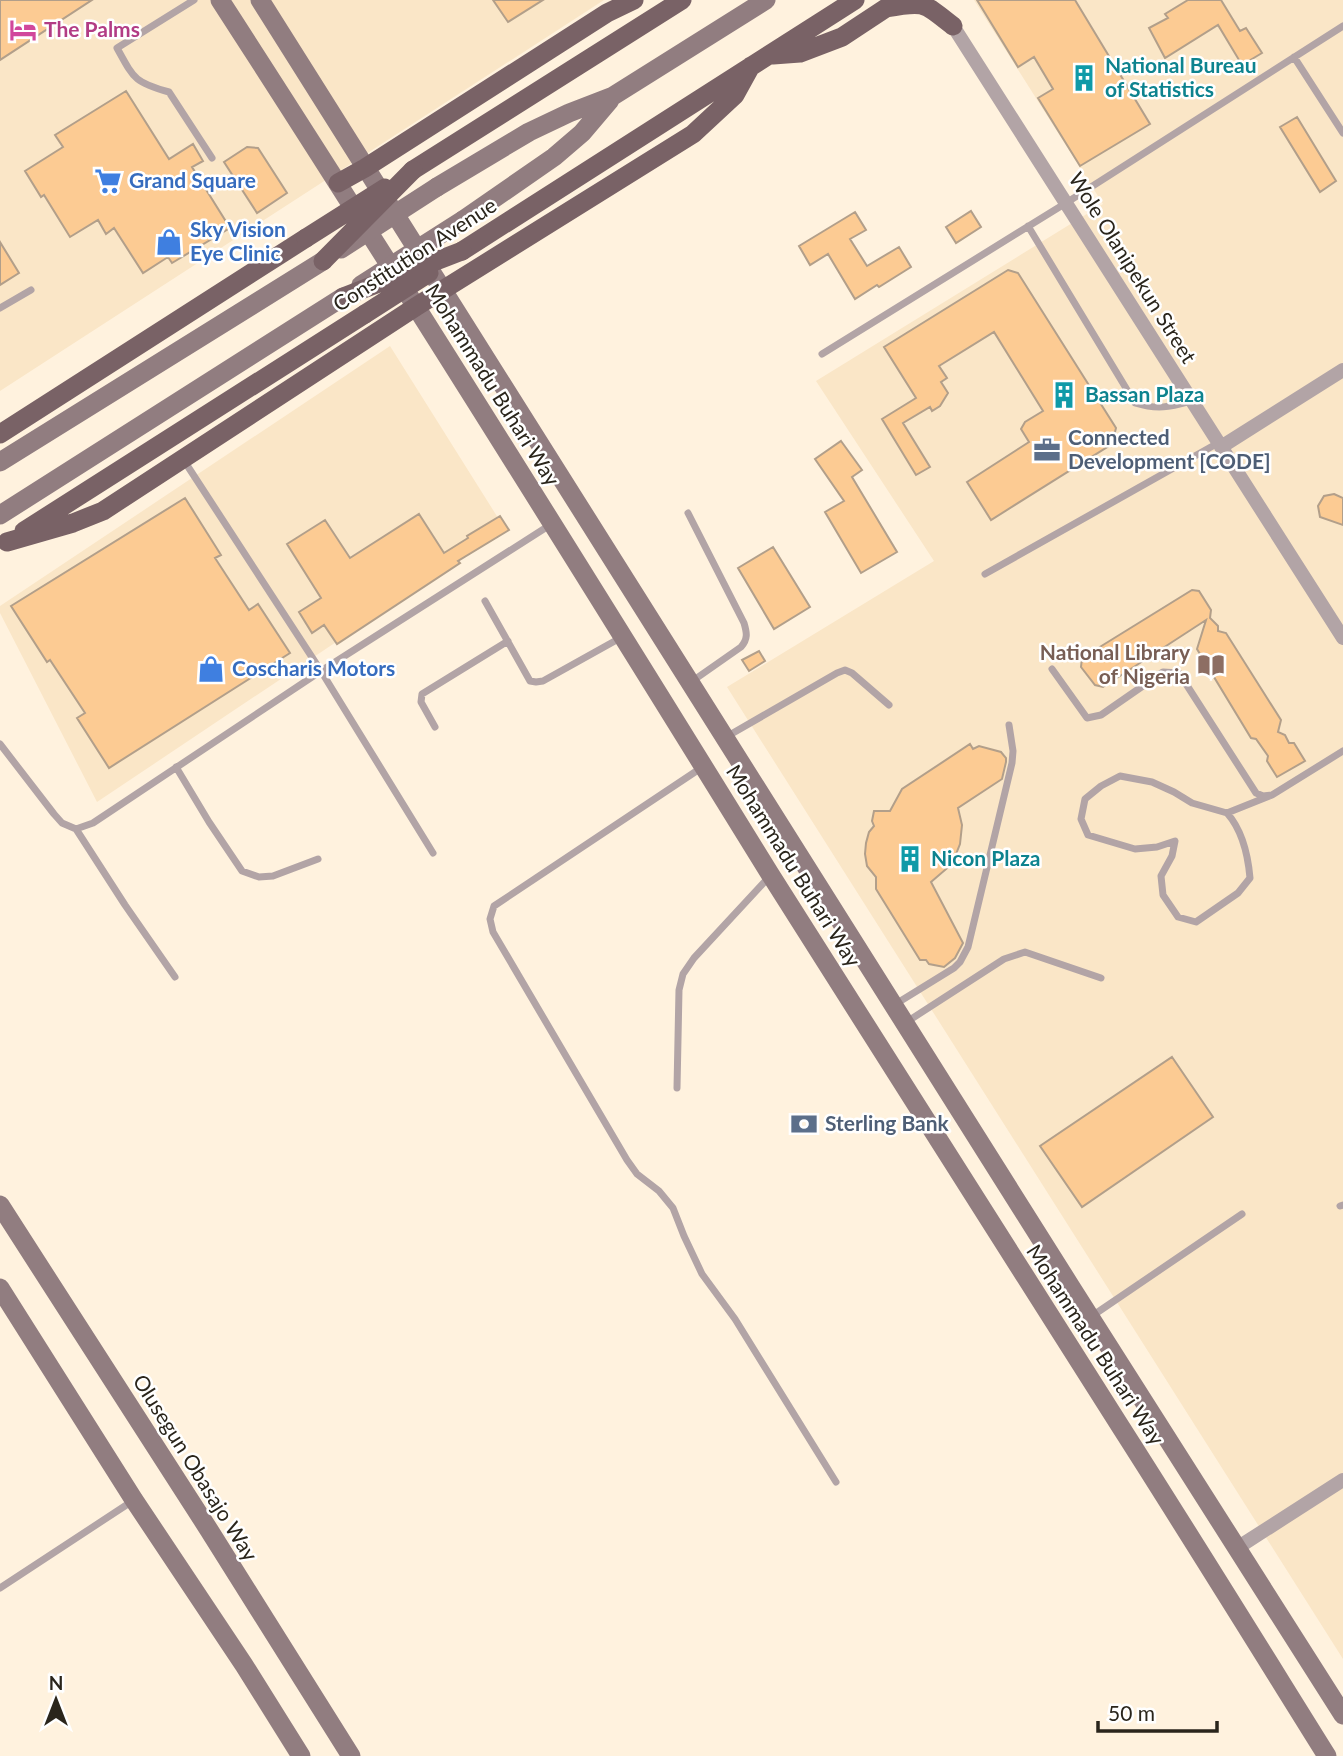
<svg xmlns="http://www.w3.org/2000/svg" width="1343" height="1756" font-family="Lato,sans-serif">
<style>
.built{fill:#fae6c7}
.building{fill:#fccb93;stroke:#b29f8a;stroke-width:2}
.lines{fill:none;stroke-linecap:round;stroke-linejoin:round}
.service{stroke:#b2a4a6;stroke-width:7}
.minor{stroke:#b2a4a6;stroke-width:14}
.secondary{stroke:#917d80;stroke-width:19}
.primary{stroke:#796266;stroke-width:19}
.secondary-bridge{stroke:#917d80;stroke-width:19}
.primary-bridge{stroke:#796266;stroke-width:19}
.labels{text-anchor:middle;stroke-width:5;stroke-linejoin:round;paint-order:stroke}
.hotel-label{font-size:21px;font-weight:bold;fill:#b23c85;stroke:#fff;text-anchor:start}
.culture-label{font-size:21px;font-weight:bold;fill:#0d838f;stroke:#fff;text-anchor:start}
.shop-label{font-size:21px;font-weight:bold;fill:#366cbe;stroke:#fff;text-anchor:start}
.street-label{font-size:21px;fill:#2a251b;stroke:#fff}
.service-label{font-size:21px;font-weight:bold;fill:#4e5e75;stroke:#fff;text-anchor:start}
.education-label{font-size:21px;font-weight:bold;fill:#785e54;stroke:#fff;text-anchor:end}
</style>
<rect width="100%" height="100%" fill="#fff2de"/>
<!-- built -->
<path class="built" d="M 0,0 L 604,0 L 0,391 Z
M 974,0 L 1343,0 L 1343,1659 L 727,687 L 934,561 L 816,381 L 1103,204 Z
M 390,346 L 505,529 L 97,802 L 0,613 L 0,606 Z"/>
<!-- building -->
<path class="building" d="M 0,0 L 92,0 L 0,60 Z
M 493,0 L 543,0 L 508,22 Z
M 977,0 L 1075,0 L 1150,124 L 1080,166 L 1038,98 L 1053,89 L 1034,57 L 1018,67 Z
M 1188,0 L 1221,0 L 1240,31 L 1246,28 L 1262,53 L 1242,65 L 1218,25 L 1165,58 L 1149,28 L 1168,18 L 1165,14 Z
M 126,91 L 169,159 L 193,144 L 203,161 L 192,167 L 230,228 L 172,263 L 168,257 L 143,273 L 114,228 L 106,234 L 98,220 L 70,237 L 44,195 L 41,197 L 25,171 L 63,147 L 55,135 Z
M 1297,117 L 1336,181 L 1320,192 L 1280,127 Z
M 247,147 L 258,148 L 287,193 L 257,213 L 224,162 Z
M 971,211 L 981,227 L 956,243 L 946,227 Z
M 855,212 L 866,230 L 850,239 L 867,266 L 899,247 L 911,267 L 879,287 L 877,285 L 855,299 L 828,254 L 810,265 L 799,246 Z
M 0,242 L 19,273 L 0,285 Z
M 1008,270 L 1018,273 L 1116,428 L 1112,444 L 991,520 L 967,482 L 1029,442 L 1021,429 L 1025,422 L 1043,411 L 994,332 L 939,366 L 947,378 L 941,382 L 948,393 L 940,406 L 932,411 L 930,407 L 903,423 L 930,467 L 916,475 L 882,419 L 916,398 L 884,347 Z
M 841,441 L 862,470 L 852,477 L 897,552 L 861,573 L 825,512 L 844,501 L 815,459 Z
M 1334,494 L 1343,498 L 1343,525 L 1320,517 L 1318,506 L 1324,496 Z
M 185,498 L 221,555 L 215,558 L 249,610 L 258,604 L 290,653 L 109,768 L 77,718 L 85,713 L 50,660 L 47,662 L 11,606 Z
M 419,514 L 444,553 L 468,538 L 467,536 L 500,516 L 509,530 L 458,561 L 460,563 L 337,644 L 324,625 L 312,633 L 299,612 L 321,598 L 287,544 L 325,520 L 350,558 Z
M 773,547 L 810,607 L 774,629 L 738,568 Z
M 1192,590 L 1199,591 L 1211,610 L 1210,618 L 1218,626 L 1218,631 L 1226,633 L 1281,720 L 1278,732 L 1285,735 L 1289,743 L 1294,743 L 1305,761 L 1277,777 L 1267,761 L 1268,756 L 1256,739 L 1251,738 L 1197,649 L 1206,620 L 1103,687 L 1095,685 L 1081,667 L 1082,658 Z
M 759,651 L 765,661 L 749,671 L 742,660 Z
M 970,744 L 973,749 L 979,746 L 1001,752 L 1006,758 L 1006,762 L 1002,779 L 958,808 L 962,825 L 960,844 L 952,864 L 931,882 L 963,943 L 955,958 L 944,967 L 929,964 L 926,960 L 920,960 L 876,889 L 876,877 L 867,866 L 865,854 L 866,843 L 869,832 L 874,826 L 872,821 L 874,811 L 890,811 L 902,789 Z
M 1172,1057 L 1213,1117 L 1082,1207 L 1040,1146 Z"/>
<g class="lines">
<!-- service -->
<path class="service" d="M 194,0 L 117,48 C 134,79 135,83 169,92 L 212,158
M 1294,57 L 1343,133
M 1028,226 L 1135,403 C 1158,410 1169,407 1191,401
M 0,308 L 31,290
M 822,354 L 1066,203 L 1343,26
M 183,459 L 321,671 L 550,525
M 688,513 L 744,623 C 747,633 748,639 741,647 L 691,682
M 985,574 L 1218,443
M 485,601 L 530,681 L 536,682 L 543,681 L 622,637
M 1052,669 L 1087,718 L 1101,715 L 1163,672 L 1179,673 L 1256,793 L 1263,796 L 1272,795 L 1343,751
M 435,727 L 421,702 L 422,694 L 508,641
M 726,737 L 837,673 L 845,670 L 852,673 L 889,705
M 0,744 L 54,814 L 62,823 L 76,829 L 93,823 L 321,671 L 433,853
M 176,767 L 209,822 L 242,871 L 259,877 L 273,876 L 318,859
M 701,768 L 494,906 L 490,919 L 493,932 L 627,1160 L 637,1174 L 659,1191 L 673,1208 L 684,1236 L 702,1274 L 735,1319 L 836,1482
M 1227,813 L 1192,803 L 1174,792 L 1152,782 L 1120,776 L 1101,786 L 1085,799 L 1081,819 L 1088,835 L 1135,849 L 1157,847 L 1175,841 L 1172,856 L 1161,876 L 1163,895 L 1178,917 L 1196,922 L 1238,893 L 1250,878 C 1248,855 1243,831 1227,813 L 1272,795
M 76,829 L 125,905 L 175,977
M 894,1005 L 954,968 L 960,962 L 968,947 L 1012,763 L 1013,751 L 1009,725
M 905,1023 L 1004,959 L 1025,952 L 1101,978
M 677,1088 L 679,990 L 683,974 L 694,958 L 769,877
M 1340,1206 L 1343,1205
M 1092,1316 L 1242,1214
M 0,1588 L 134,1500"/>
<!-- minor -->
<path class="minor" d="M 953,26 L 1343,638
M 1221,447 L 1343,370
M 1237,1548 L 1343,1480"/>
<!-- secondary -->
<path class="secondary" d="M 220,0 C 407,289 589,581 770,874 C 886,1060 1005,1244 1122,1429 C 1191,1537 1259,1647 1327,1756
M 260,0 L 1071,1287 L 1343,1715
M 437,187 L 529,132 L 569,113 L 613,96 L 766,0
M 463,220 L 554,157 L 582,133 L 610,100
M 0,462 L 323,261
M 0,515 L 343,297
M 0,1205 L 209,1530 L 351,1756
M 0,1288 L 134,1500 L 244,1665 L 301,1756"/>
<!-- primary -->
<path class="primary" d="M 886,8 C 924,1 923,2 953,26
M 773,55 L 800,53 L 842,37 L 898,0
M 413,170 L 682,0
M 338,183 L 365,168 L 607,13 L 634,0
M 462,251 L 855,0
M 0,434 L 306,238
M 24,531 L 365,314
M 7,542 L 73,523 L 103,511 L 417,306 L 693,134 L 735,95 L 751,66"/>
<!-- secondary-bridge -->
<path class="secondary-bridge" d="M 341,249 L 437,187
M 361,285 L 463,220"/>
<!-- primary-bridge -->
<path class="primary-bridge" d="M 306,238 L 385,188
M 323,261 L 413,170
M 343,297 L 462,251
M 365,314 L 429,273"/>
</g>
<!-- icons -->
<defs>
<symbol id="hotel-bare" viewBox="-9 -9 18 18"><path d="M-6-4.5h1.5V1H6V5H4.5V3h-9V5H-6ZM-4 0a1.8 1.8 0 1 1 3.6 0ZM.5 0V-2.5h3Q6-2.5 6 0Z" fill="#d1479c" stroke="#fff" stroke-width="2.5" paint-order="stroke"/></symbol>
<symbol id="building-bare" viewBox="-9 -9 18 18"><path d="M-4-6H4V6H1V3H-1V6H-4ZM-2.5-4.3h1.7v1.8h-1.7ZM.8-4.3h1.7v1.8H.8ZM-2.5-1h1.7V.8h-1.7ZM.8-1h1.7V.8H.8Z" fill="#0f9aa8" stroke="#fff" stroke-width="2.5" paint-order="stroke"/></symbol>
<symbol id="supermarket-bare" viewBox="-9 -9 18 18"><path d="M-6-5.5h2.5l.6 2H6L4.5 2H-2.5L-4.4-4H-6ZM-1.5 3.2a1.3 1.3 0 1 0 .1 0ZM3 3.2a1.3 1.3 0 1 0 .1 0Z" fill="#3f7fe0" stroke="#fff" stroke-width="2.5" paint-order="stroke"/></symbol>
<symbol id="shop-bare" viewBox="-9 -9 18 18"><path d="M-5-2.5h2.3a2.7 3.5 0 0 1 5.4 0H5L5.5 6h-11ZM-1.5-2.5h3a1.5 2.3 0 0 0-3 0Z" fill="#3f7fe0" stroke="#fff" stroke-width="2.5" paint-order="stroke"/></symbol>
<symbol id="office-bare" viewBox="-9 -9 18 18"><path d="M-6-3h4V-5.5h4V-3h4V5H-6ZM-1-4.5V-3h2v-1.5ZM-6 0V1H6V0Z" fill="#5c6f8a" stroke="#fff" stroke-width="2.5" paint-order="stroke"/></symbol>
<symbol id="library-bare" viewBox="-9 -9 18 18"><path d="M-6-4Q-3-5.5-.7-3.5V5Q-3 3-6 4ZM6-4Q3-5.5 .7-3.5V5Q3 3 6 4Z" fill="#8d6e63" stroke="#fff" stroke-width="2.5" paint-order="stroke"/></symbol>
<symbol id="bank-bare" viewBox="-9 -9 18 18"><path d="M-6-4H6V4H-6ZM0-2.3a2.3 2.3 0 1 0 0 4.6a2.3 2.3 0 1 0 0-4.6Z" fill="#5c6f8a" stroke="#fff" stroke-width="2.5" paint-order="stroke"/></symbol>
</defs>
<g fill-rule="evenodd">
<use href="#hotel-bare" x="4" y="11" width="38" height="38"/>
<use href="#building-bare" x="1065" y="59" width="38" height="38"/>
<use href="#supermarket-bare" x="89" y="162" width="38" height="38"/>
<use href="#shop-bare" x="150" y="223" width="38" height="38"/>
<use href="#building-bare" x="1045" y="376" width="38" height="38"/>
<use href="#office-bare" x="1028" y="431" width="38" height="38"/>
<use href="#library-bare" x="1192" y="646" width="38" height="38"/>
<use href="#shop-bare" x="192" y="650" width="38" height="38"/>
<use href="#building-bare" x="891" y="840" width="38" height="38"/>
<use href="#bank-bare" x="785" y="1105" width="38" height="38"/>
</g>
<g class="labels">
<!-- hotel labels -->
<g class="hotel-label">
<text x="44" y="37">The Palms</text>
</g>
<!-- culture labels -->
<g class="culture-label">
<text x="1105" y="73">National Bureau<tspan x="1105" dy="24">of Statistics</tspan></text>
<text x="1085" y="402">Bassan Plaza</text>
<text x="931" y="866">Nicon Plaza</text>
</g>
<!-- shop labels -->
<g class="shop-label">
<text x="129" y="188">Grand Square</text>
<text x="190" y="237">Sky Vision<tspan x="190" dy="24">Eye Clinic</tspan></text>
<text x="232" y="676">Coscharis Motors</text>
</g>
<!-- street labels -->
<g class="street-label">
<text transform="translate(415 255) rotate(-33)" y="7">Constitution Avenue</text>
<text transform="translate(1132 268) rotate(58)" y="7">Wole Olanipekun Street</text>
<text transform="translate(492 385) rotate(58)" y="7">Mohammadu Buhari Way</text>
<text transform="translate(793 866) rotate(58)" y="7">Mohammadu Buhari Way</text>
<text transform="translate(1095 1345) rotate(57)" y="7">Mohammadu Buhari Way</text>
<text transform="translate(195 1468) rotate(58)" y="7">Olusegun Obasajo Way</text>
</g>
<!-- service labels -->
<g class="service-label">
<text x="1068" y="445">Connected<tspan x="1068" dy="24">Development [CODE]</tspan></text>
<text x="825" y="1131">Sterling Bank</text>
</g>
<!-- education labels -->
<g class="education-label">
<text x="1190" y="660">National Library<tspan x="1190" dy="24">of Nigeria</tspan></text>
</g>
</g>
<!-- north arrow -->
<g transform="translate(56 1700)" stroke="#ffffff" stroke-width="5" paint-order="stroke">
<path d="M0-5L12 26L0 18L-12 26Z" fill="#2a251b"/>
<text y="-10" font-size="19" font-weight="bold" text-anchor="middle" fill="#2a251b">N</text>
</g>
<!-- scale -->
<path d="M1098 1721v10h119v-10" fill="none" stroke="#2a251b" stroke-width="3.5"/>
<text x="1108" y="1721" font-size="21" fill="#2a251b" stroke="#ffffff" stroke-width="5" paint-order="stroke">50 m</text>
</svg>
